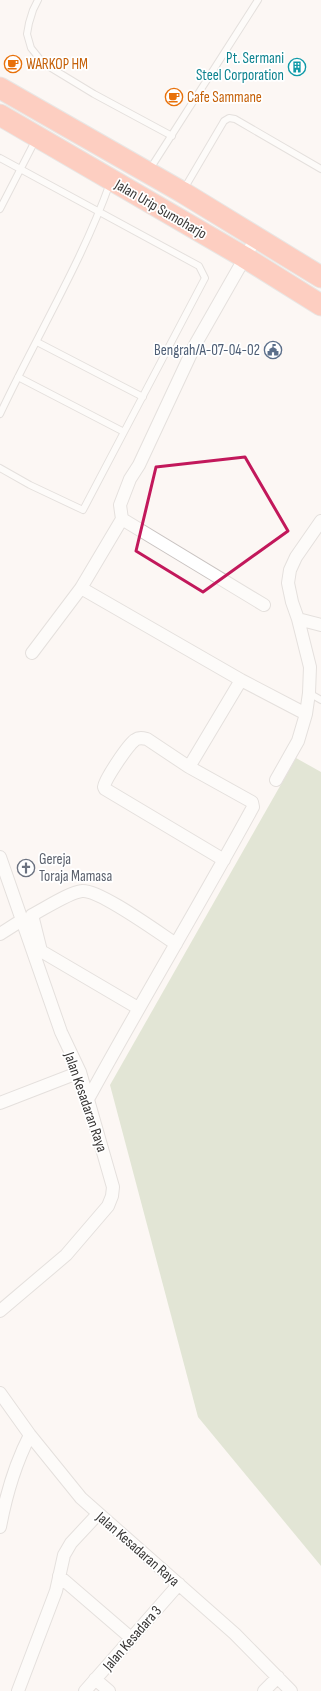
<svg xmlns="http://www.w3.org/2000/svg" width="321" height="1691" font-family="'Sofia Sans Condensed',sans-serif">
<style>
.green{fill:#c3ceaf}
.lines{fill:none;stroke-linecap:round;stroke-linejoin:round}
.lane-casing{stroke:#c9c3c1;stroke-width:8}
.street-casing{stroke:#c9c3c1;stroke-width:14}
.highway-casing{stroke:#d3d3d2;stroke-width:23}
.lane{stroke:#fff;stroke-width:6}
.street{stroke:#fff;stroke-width:12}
.highway{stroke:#ff9b84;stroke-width:21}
.marked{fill:none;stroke:#c2185b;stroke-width:3;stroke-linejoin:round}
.labels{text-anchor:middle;stroke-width:3.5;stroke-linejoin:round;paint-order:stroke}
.culture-label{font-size:15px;fill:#0d838f;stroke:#fff;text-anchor:end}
.food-label{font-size:15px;fill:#c56008;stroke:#fff;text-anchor:start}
.street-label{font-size:15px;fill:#373534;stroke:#fff}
.service-label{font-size:15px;fill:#4e5e75;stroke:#fff;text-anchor:end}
.worship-label{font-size:15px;fill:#5b616d;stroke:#fff;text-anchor:start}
</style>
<rect width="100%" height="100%" fill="#fcf7f4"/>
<!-- green -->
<path class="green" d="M 296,758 L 321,772 L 321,1566 L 198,1417 L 110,1085 Z"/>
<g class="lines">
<defs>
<path id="lane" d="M 38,0 L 33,10 L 29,23 L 27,34 L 31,48 L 43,63 L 94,94 L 172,136
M 0,158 L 199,266 L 205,278 L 124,432
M 150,169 L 258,0
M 184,189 L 224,121 L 229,118 L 235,119 L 321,169
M 0,209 L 36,139
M 37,342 L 143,397
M 0,414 C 36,337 81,264 110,183
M 0,468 L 30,485 L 83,510 L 124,432 L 18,377
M 309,693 L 321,700"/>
<path id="street" d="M 256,238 L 195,345 L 139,465 L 130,479 L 120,505 L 122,519 L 264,605
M 81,588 L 241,680 L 306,714 L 309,693 L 310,667 L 298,619 L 292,602 L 288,583 L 290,570 L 296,557 L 321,521
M 298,619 L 321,625
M 32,653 L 81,588 L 122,519
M 189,767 L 147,739 C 143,738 139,737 135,740 C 128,745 105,779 104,787 L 105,789 L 224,860
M 276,780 L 298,741 L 306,714
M 0,857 L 61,1032 L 80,1072 L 113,1187 L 112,1196 L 108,1206 L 66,1255 L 0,1311
M 0,934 L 22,920
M 138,1008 L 41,951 L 32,915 C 44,909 70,892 82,891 C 99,889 159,933 176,944
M 87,1101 C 141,1002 199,906 253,807 L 252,802 L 189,767 L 241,680
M 0,1103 L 80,1072
M 0,1393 L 30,1435 L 81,1498 L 235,1634 L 291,1691
M 0,1527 C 6,1495 15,1464 30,1435
M 59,1576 L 131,1638
M 95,1679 L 109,1691
M 18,1691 L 56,1591 L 64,1555 L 71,1543 L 98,1514
M 85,1691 L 179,1584
M 264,1691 L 278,1677"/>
<path id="highway" d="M 0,88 L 182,192 L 321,277
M 0,115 L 244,257 L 321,305"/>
</defs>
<!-- lane casing -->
<use href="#lane" class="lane-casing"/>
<!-- street casing -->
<use href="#street" class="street-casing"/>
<!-- highway casing -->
<use href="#highway" class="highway-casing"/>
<!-- lane -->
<use href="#lane" class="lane"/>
<!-- street -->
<use href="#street" class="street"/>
<!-- highway -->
<use href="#highway" class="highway"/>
</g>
<!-- marked area -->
<path d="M0 0H321V1691H0ZM 245,457 L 288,531 L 203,592 L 136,551 L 156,467 Z" fill="#fcf7f4" fill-opacity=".55" fill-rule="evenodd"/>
<path class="marked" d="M 245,457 L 288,531 L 203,592 L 136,551 L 156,467 Z"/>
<!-- icons -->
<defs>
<symbol id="cafe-ring" viewBox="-11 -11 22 22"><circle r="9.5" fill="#fff" stroke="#e8710a" stroke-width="1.5"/><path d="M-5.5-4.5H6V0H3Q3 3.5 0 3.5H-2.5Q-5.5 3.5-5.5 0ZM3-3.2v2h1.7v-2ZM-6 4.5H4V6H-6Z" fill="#e8710a"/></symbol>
<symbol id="building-ring" viewBox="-11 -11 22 22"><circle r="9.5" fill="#fff" stroke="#0f9aa8" stroke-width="1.5"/><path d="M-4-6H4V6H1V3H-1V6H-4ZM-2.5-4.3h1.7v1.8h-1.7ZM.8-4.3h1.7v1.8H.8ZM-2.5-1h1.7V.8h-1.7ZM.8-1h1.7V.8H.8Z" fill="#0f9aa8"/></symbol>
<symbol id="civic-ring" viewBox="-11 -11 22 22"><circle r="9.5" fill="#fff" stroke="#5c6f8a" stroke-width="1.5"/><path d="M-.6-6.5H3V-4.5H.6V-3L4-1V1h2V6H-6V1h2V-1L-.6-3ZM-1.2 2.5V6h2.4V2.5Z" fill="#5c6f8a"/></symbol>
<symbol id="church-ring" viewBox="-11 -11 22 22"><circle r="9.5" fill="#fff" stroke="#6b7280" stroke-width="1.5"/><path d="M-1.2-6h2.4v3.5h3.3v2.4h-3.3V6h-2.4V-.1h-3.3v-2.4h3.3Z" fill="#6b7280"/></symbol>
</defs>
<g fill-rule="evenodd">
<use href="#cafe-ring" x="3" y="54" width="20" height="20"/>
<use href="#building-ring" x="287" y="57" width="20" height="20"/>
<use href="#cafe-ring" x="164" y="87" width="20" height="20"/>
<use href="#civic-ring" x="263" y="340" width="20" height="20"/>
<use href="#church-ring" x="16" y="858" width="20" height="20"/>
</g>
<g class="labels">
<!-- culture labels -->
<g class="culture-label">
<text x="284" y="63">Pt. Sermani<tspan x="284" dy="17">Steel Corporation</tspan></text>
</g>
<!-- food labels -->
<g class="food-label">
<text x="26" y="69">WARKOP HM</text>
<text x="187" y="102">Cafe Sammane</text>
</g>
<!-- street labels -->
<g class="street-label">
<text transform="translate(161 209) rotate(30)" y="5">Jalan Urip Sumoharjo</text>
<text transform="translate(86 1102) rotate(71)" y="5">Jalan Kesadaran Raya</text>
<text transform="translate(138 1549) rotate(41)" y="5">Jalan Kesadaran Raya</text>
<text transform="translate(132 1638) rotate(-49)" y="5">Jalan Kesadara 3</text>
</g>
<!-- service labels -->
<g class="service-label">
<text x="260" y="355">Bengrah/A-07-04-02</text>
</g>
<!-- worship labels -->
<g class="worship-label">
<text x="39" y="864">Gereja<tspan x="39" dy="17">Toraja Mamasa</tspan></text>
</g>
</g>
</svg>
